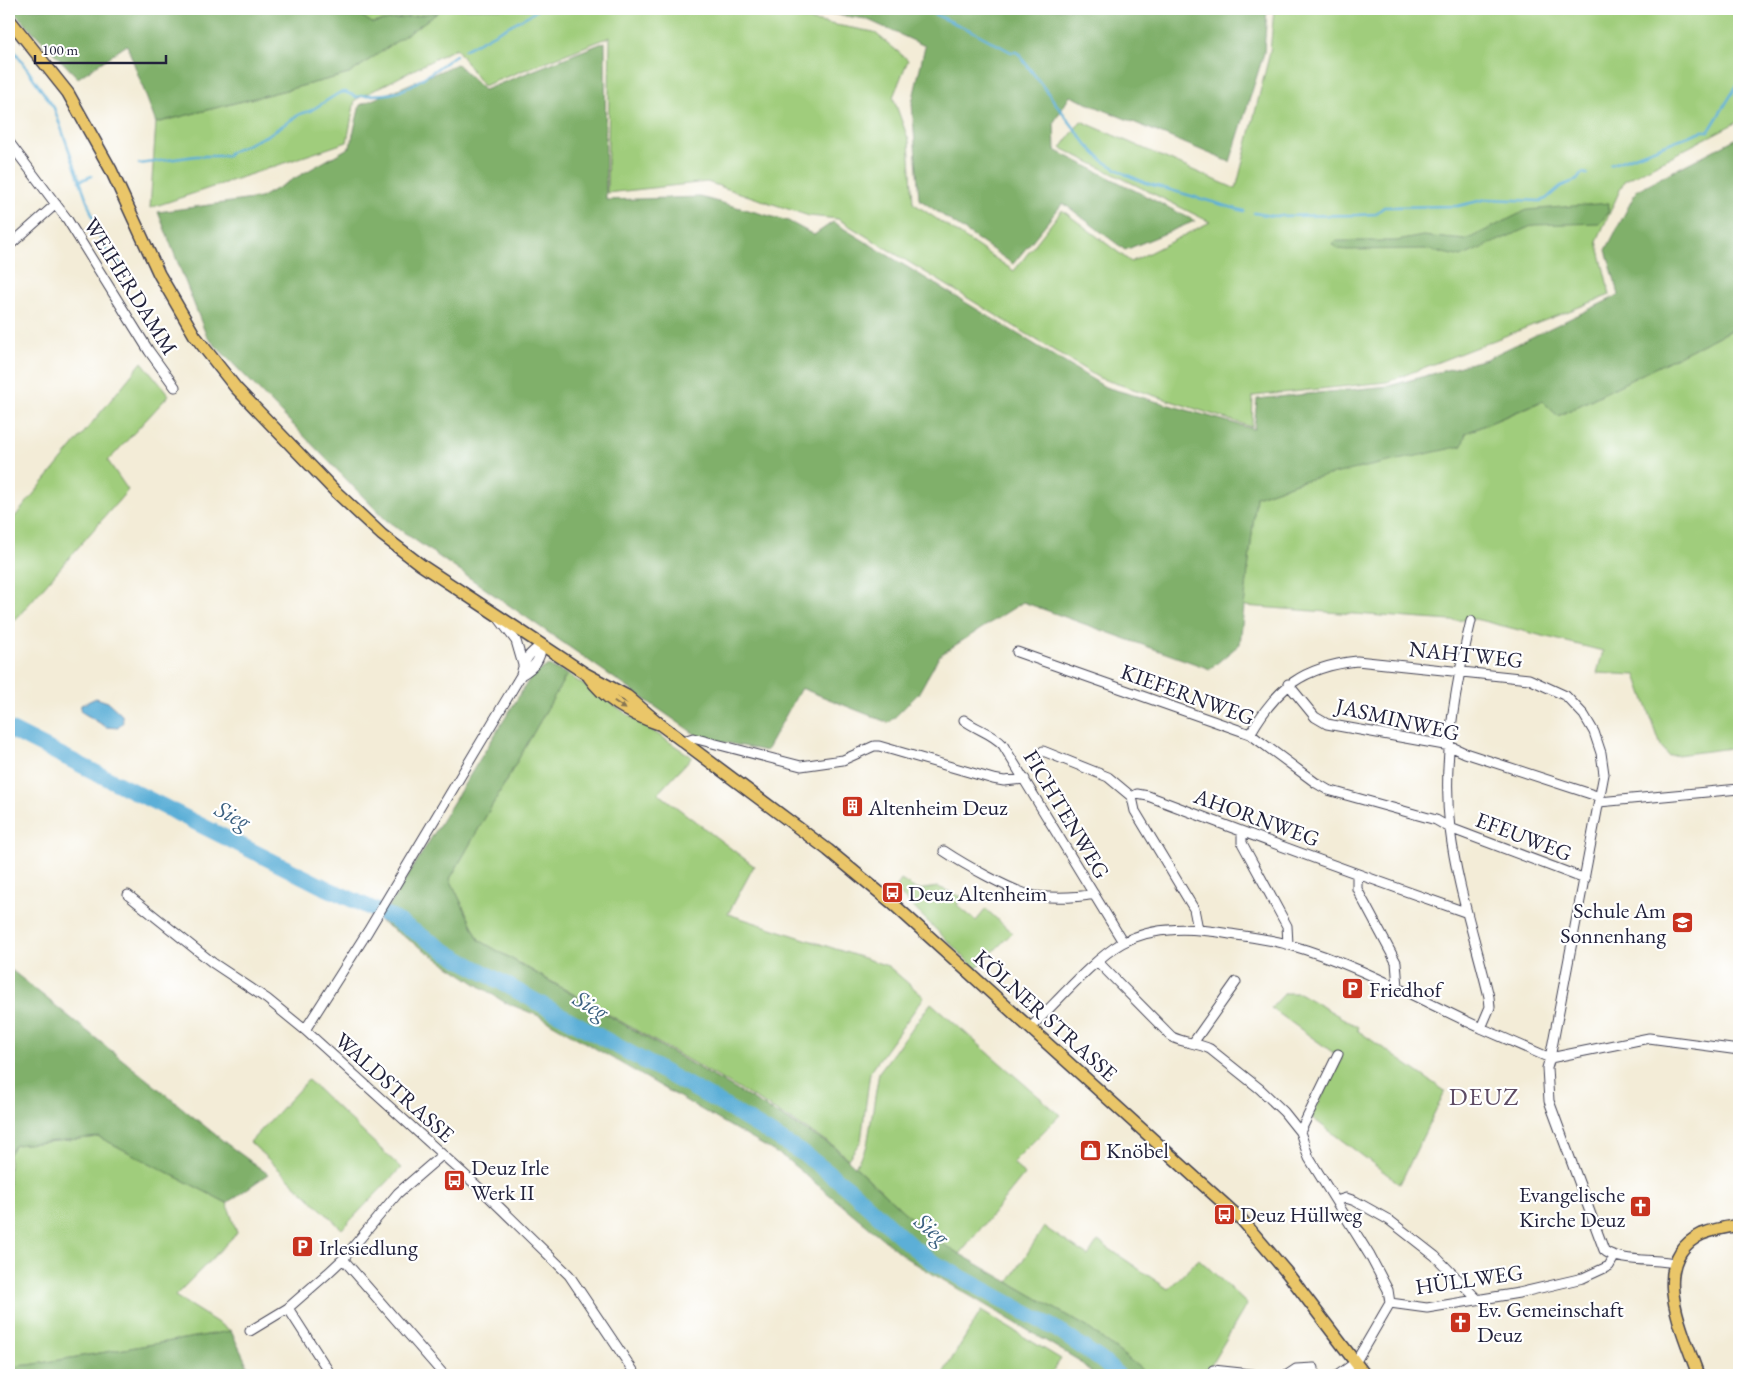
<svg xmlns="http://www.w3.org/2000/svg" width="1748" height="1384" font-family="'EB Garamond',serif">
<style>
.green{fill:#a0cd7b;stroke:#61785b}
.forest{fill:#80b06b;stroke:#516953}
.water{fill:#5cafd7;stroke:#3f6889}
.lines{fill:none;stroke-linecap:round;stroke-linejoin:round}
.stream{stroke:#5cafd7;stroke-width:2.5}
.river{stroke:#5cafd7;stroke-width:16}
.minor-casing{stroke:#414052;stroke-width:11}
.major-casing{stroke:#414052;stroke-width:14}
.minor{stroke:#fff;stroke-width:9}
.major{stroke:#eac669;stroke-width:11}
.oneway{fill:#867452}
.labels{text-anchor:middle;stroke-width:4.5;stroke-linejoin:round;paint-order:stroke}
.street-label{font-size:22px;fill:#22223b;stroke:#fff}
.poi-label{font-size:22px;fill:#22223b;stroke:#fff;text-anchor:start}
.water-label{font-size:24px;font-style:italic;fill:#3c6181;stroke:#fff}
.quarter-label{font-size:25px;letter-spacing:1px;fill:#5e4c64;stroke:#fff}
</style>
<rect width="100%" height="100%" fill="#fff"/>
<filter id="ink" filterUnits="userSpaceOnUse"><feTurbulence type="fractalNoise" baseFrequency=".02" numOctaves="2"/><feDisplacementMap in="SourceGraphic" scale="10" xChannelSelector="R" yChannelSelector="G"/><feConvolveMatrix kernelMatrix="1 2 1 2 8 2 1 2 1" color-interpolation-filters="sRGB"/></filter>
<filter id="wash" filterUnits="userSpaceOnUse"><feTurbulence type="fractalNoise" baseFrequency=".0096" numOctaves="4" result="noise"/><feDisplacementMap in="SourceGraphic" scale="20" xChannelSelector="R" yChannelSelector="G"/><feGaussianBlur stdDeviation="1.12" result="paint"/><feColorMatrix in="noise" values="0 0 0 0 0 0 0 0 0 0 0 0 0 0 0 0 0 1.4 0 .05"/><feComposite in="paint" operator="in"/></filter>
<g filter="url(#wash)">
<rect width="100%" height="100%" fill="#f3ecd7"/>
<!-- green -->
<path class="green" d="M 351,9 L 749,9 L 874,32 L 908,60 L 893,97 L 909,141 L 913,203 L 1014,271 L 1062,210 L 1131,262 L 1210,222 L 1061,148 L 1081,121 L 1236,189 L 1270,52 L 1274,9 L 1739,9 L 1739,121 L 1624,181 L 1597,241 L 1610,295 L 1387,382 L 1253,396 L 1252,427 L 1099,378 L 838,219 L 809,216 L 707,182 L 607,193 L 610,37 L 483,86 L 456,48 L 355,100 L 347,142 L 150,208 L 156,123 L 349,74 L 437,13 L 372,23 Z
M 1739,326 L 1739,747 L 1669,756 L 1661,746 L 1636,675 L 1597,673 L 1603,651 L 1475,619 L 1451,621 L 1244,606 L 1256,497 L 1302,481 L 1466,433 L 1543,401 L 1558,416 Z
M 142,362 L 169,395 L 108,461 L 128,490 L 9,627 L 9,524 Z
M 567,674 L 692,757 L 658,793 L 754,866 L 728,914 L 888,966 L 924,997 L 870,1072 L 861,1141 L 848,1159 L 834,1146 L 763,1103 L 479,940 L 450,879 Z
M 901,880 L 917,890 L 938,887 L 962,897 L 957,905 L 976,921 L 986,909 L 1012,933 L 976,969 L 895,889 Z
M 1285,993 L 1299,993 L 1358,1027 L 1357,1030 L 1445,1091 L 1400,1184 L 1311,1117 L 1342,1059 L 1271,1008 Z
M 931,1003 L 1060,1115 L 1013,1162 L 1024,1175 L 960,1254 L 932,1238 L 855,1166 L 867,1146 L 879,1072 Z
M 308,1080 L 401,1168 L 342,1229 L 250,1142 Z
M 99,1137 L 227,1203 L 237,1233 L 175,1296 L 231,1331 L 29,1365 L 9,1366 L 9,1154 L 15,1145 Z
M 1044,1227 L 1088,1256 L 1098,1241 L 1168,1289 L 1199,1259 L 1247,1304 L 1205,1375 L 1149,1375 L 1087,1327 L 1009,1282 Z
M 981,1311 L 1061,1359 L 1050,1375 L 942,1375 Z"/>
<!-- forest -->
<path class="forest" d="M 11,9 L 351,9 L 372,23 L 439,12 L 349,74 L 156,123 L 127,45 L 78,78 Z
M 797,9 L 1267,9 L 1264,53 L 1230,162 L 1070,96 L 1054,122 L 1055,150 L 1195,221 L 1125,250 L 1063,203 L 1013,264 L 919,199 L 912,103 L 925,46 L 866,19 Z
M 605,42 L 606,200 L 700,197 L 788,221 L 814,235 L 833,222 L 1105,387 L 1254,429 L 1257,399 L 1389,386 L 1486,359 L 1619,295 L 1606,250 L 1637,190 L 1739,137 L 1739,326 L 1558,416 L 1542,401 L 1466,433 L 1462,446 L 1302,481 L 1256,497 L 1240,644 L 1210,669 L 1023,602 L 940,655 L 918,694 L 889,723 L 801,688 L 766,751 L 699,737 L 386,520 L 207,337 L 158,212 L 260,198 L 350,147 L 360,105 L 457,64 L 484,90 Z
M 1609,203 L 1608,213 L 1600,223 L 1534,225 L 1461,257 L 1425,249 L 1347,250 L 1337,249 L 1332,244 L 1336,241 L 1396,241 L 1423,236 L 1466,240 L 1527,210 Z
M 548,665 L 567,674 L 450,879 L 479,940 L 834,1147 L 932,1238 L 1087,1327 L 1149,1375 L 1094,1375 L 1078,1360 L 906,1258 L 785,1158 L 539,1016 L 504,1002 L 380,921 L 530,678 Z
M 9,968 L 227,1144 L 268,1174 L 227,1203 L 99,1137 L 15,1145 L 9,1154 Z
M 231,1331 L 252,1375 L 9,1375 L 9,1366 L 29,1365 Z"/>
<!-- water -->
<path class="water" d="M 96,698 L 108,702 L 122,715 L 123,722 L 118,728 L 106,727 L 80,711 L 81,705 Z"/>
<g class="lines">
<!-- stream -->
<path class="stream" d="M 923,9 L 974,32 L 1011,52 L 1017,52 L 1087,145 L 1102,160 L 1125,174 L 1146,183 L 1244,211
M 9,43 L 54,108 L 104,248 L 134,277
M 464,50 L 533,13 L 538,9
M 139,164 L 196,156 L 228,156 L 229,153 L 268,135 L 300,114 L 310,111 L 339,93 L 345,92 L 357,97 C 370,93 386,97 400,91 C 418,84 440,66 456,55
M 1610,165 L 1702,131 L 1709,131 L 1739,82
M 79,181 L 92,176
M 1254,213 L 1273,216 L 1357,215 L 1375,214 L 1384,207 L 1458,206 L 1487,199 L 1540,201 L 1546,199 L 1561,186 L 1577,180 L 1582,173 L 1587,174"/>
<!-- river -->
<path class="river" d="M 9,729 L 324,887 L 393,918 L 452,955 L 715,1100 L 807,1156 L 851,1190 L 909,1244 L 931,1261 L 1056,1329 L 1101,1360 L 1118,1375"/>
</g>
</g>
<g filter="url(#ink)">
<g class="lines">
<defs>
<path id="minor" d="M 9,142 L 67,219 L 149,351 L 175,387
M 9,246 L 56,204
M 500,620 L 516,641 L 523,665
M 1471,621 C 1455,688 1442,760 1450,829 C 1457,887 1476,941 1489,997 L 1490,1007 L 1481,1028 L 1550,1058 L 1547,1068 L 1549,1101 L 1604,1250 C 1616,1262 1656,1259 1675,1263
M 542,645 C 529,653 524,660 521,675 L 368,931 L 305,1030 L 486,1194 L 569,1275 L 636,1375
M 1017,652 L 1250,734 L 1316,783 L 1328,790 L 1436,820 L 1450,828 L 1585,879
M 521,675 C 535,667 540,660 542,645
M 1288,684 L 1315,717 L 1327,724 L 1450,746 L 1465,753 L 1600,797
M 964,720 C 977,730 992,733 1003,745 L 1123,942
M 1250,734 C 1277,687 1303,667 1357,661 L 1529,679 L 1566,696 L 1584,715 L 1594,732 L 1601,753 L 1604,774 L 1550,1058 L 1649,1038 L 1739,1050
M 683,741 L 693,738 L 801,766 L 843,760 L 874,746 L 879,746 L 993,779 L 1004,781 L 1025,779
M 1043,751 L 1108,777 L 1132,797 L 1137,794 L 1148,796 C 1253,836 1359,875 1465,912
M 1132,797 L 1135,811 L 1194,909 L 1198,929
M 1599,802 L 1739,789
M 1242,833 L 1242,843 L 1287,926 L 1288,944
M 944,851 C 962,863 1014,893 1035,896 C 1054,898 1075,898 1094,894
M 1357,874 L 1357,889 L 1396,962 L 1398,987
M 128,895 L 213,963 L 267,999 L 305,1030
M 1098,962 L 1172,1037 C 1184,1043 1198,1043 1210,1049 L 1260,1089 L 1284,1112 L 1300,1132 L 1309,1158 L 1370,1256 L 1388,1290 L 1390,1303
M 1030,1028 C 1055,1004 1093,959 1122,943 C 1155,925 1195,928 1230,934 C 1250,937 1270,939 1290,945 C 1357,964 1418,999 1481,1028
M 1193,1043 L 1236,982
M 1300,1132 L 1338,1054
M 1336,1201 L 1346,1198 L 1355,1201 L 1389,1220 L 1435,1256 L 1477,1299
M 343,1259 L 444,1375
M 288,1308 L 331,1375
M 250,1331 L 288,1308 L 328,1273 L 343,1259 L 398,1193 L 442,1155
M 1213,1370 L 1260,1375
M 1287,1375 L 1296,1369 L 1314,1368
M 1338,1375 L 1355,1363 L 1390,1303 L 1427,1308 L 1519,1293 L 1583,1278 L 1609,1266 L 1614,1257"/>
<path id="major" d="M 9,19 L 68,93 L 111,170 L 159,274 L 195,336 L 236,388 L 336,492 L 382,535 L 421,565 L 586,674 L 627,696 L 661,725 L 828,850 L 891,902 L 1242,1220 L 1288,1274 L 1365,1375
M 589,677 C 606,701 632,715 659,724
M 1698,1375 C 1684,1333 1646,1261 1702,1234 C 1714,1229 1727,1227 1739,1225"/>
</defs>
<!-- minor casing -->
<use href="#minor" class="minor-casing"/>
<!-- major casing -->
<use href="#major" class="major-casing"/>
<!-- minor -->
<use href="#minor" class="minor"/>
<!-- major -->
<use href="#major" class="major"/>
</g>
<!-- one-way arrows -->
<defs><path id="oneway-solid" d="M-6-.8H1V-3.2L6.5 0L1 3.2V.8H-6Z" transform="scale(1.25)"/></defs>
<use class="oneway" href="#oneway-solid" transform="translate(620 705) rotate(35)"/>
</g>
<!-- icons -->
<defs>
<symbol id="building-square" viewBox="-11 -11 22 22"><rect x="-9" y="-9" width="18" height="18" rx="4" fill="#c8321e" stroke="#fff"/><path d="M-4-6H4V6H1V3H-1V6H-4ZM-2.5-4.3h1.7v1.8h-1.7ZM.8-4.3h1.7v1.8H.8ZM-2.5-1h1.7V.8h-1.7ZM.8-1h1.7V.8H.8Z" fill="#fff"/></symbol>
<symbol id="bus-square" viewBox="-11 -11 22 22"><rect x="-9" y="-9" width="18" height="18" rx="4" fill="#c8321e" stroke="#fff"/><path d="M-5-6H5V4H4V6H2V4H-2V6H-4V4H-5ZM-3.5-4V0h7V-4ZM-3.5 1.2v1.5H-2V1.2ZM2 1.2v1.5H3.5V1.2Z" fill="#fff"/></symbol>
<symbol id="school-square" viewBox="-11 -11 22 22"><rect x="-9" y="-9" width="18" height="18" rx="4" fill="#c8321e" stroke="#fff"/><path d="M0-5L7-2L0 1L-7-2ZM-4 1L0 2.5L4 1V4Q0 6-4 4Z" fill="#fff"/></symbol>
<symbol id="parking-square" viewBox="-11 -11 22 22"><rect x="-9" y="-9" width="18" height="18" rx="4" fill="#c8321e" stroke="#fff"/><path d="M-3.5-5.5H1a3.5 3.5 0 0 1 0 7H-1V5.5H-3.5ZM-1-3.4V-.6H.8a1.4 1.4 0 0 0 0-2.8Z" fill="#fff"/></symbol>
<symbol id="shop-square" viewBox="-11 -11 22 22"><rect x="-9" y="-9" width="18" height="18" rx="4" fill="#c8321e" stroke="#fff"/><path d="M-5-2.5h2.3a2.7 3.5 0 0 1 5.4 0H5L5.5 6h-11ZM-1.5-2.5h3a1.5 2.3 0 0 0-3 0Z" fill="#fff"/></symbol>
<symbol id="church-square" viewBox="-11 -11 22 22"><rect x="-9" y="-9" width="18" height="18" rx="4" fill="#c8321e" stroke="#fff"/><path d="M-1.2-6h2.4v3.5h3.3v2.4h-3.3V6h-2.4V-.1h-3.3v-2.4h3.3Z" fill="#fff"/></symbol>
</defs>
<g fill-rule="evenodd">
<use href="#building-square" x="840" y="794" width="25" height="25"/>
<use href="#bus-square" x="880" y="880" width="25" height="25"/>
<use href="#school-square" x="1670" y="910" width="25" height="25"/>
<use href="#parking-square" x="1340" y="976" width="25" height="25"/>
<use href="#shop-square" x="1078" y="1138" width="25" height="25"/>
<use href="#bus-square" x="442" y="1168" width="25" height="25"/>
<use href="#church-square" x="1628" y="1194" width="25" height="25"/>
<use href="#bus-square" x="1212" y="1202" width="25" height="25"/>
<use href="#parking-square" x="290" y="1234" width="25" height="25"/>
<use href="#church-square" x="1448" y="1310" width="25" height="25"/>
</g>
<g class="labels">
<!-- street labels -->
<g class="street-label">
<text transform="translate(131 286) rotate(58)" y="8">WEIHERDAMM</text>
<text transform="translate(1466 654) rotate(6)" y="8">NAHTWEG</text>
<text transform="translate(1188 694) rotate(20)" y="8">KIEFERNWEG</text>
<text transform="translate(1398 719) rotate(13)" y="8">JASMINWEG</text>
<text transform="translate(1067 814) rotate(59)" y="8">FICHTENWEG</text>
<text transform="translate(1257 817) rotate(20)" y="8">AHORNWEG</text>
<text transform="translate(1524 836) rotate(21)" y="8">EFEUWEG</text>
<text transform="translate(1046 1015) rotate(42)" y="8">KÖLNER STRASSE</text>
<text transform="translate(395 1087) rotate(42)" y="8">WALDSTRASSE</text>
<text transform="translate(1469 1279) rotate(-8)" y="8">HÜLLWEG</text>
</g>
<!-- poi labels -->
<g class="poi-label">
<text x="868" y="815">Altenheim Deuz</text>
<text x="908" y="901">Deuz Altenheim</text>
<text x="1666" y="918" text-anchor="end">Schule Am<tspan x="1666" dy="25">Sonnenhang</tspan></text>
<text x="1369" y="997">Friedhof</text>
<text x="1106" y="1158">Knöbel</text>
<text x="471" y="1175">Deuz Irle<tspan x="471" dy="25">Werk II</tspan></text>
<text x="1625" y="1202" text-anchor="end">Evangelische<tspan x="1625" dy="25">Kirche Deuz</tspan></text>
<text x="1240" y="1222">Deuz Hüllweg</text>
<text x="319" y="1255">Irlesiedlung</text>
<text x="1477" y="1317">Ev. Gemeinschaft<tspan x="1477" dy="25">Deuz</tspan></text>
</g>
<!-- water labels -->
<g class="water-label">
<text transform="translate(233 815) rotate(27)" y="8">Sieg</text>
<text transform="translate(591 1005) rotate(29)" y="8">Sieg</text>
<text transform="translate(932 1229) rotate(39)" y="8">Sieg</text>
</g>
<!-- quarter labels -->
<g class="quarter-label">
<text x="1484" y="1105">DEUZ</text>
</g>
</g>
<!-- margin -->
<rect width="1748" height="1384" fill="none" stroke="#fff" stroke-width="30"/>
<!-- scale -->
<path d="M35 55v8h131v-8" fill="none" stroke="#22223b" stroke-width="2.5"/>
<text x="42" y="55" font-size="15" fill="#22223b" stroke="#ffffff" stroke-width="4" paint-order="stroke">100 m</text>
</svg>
